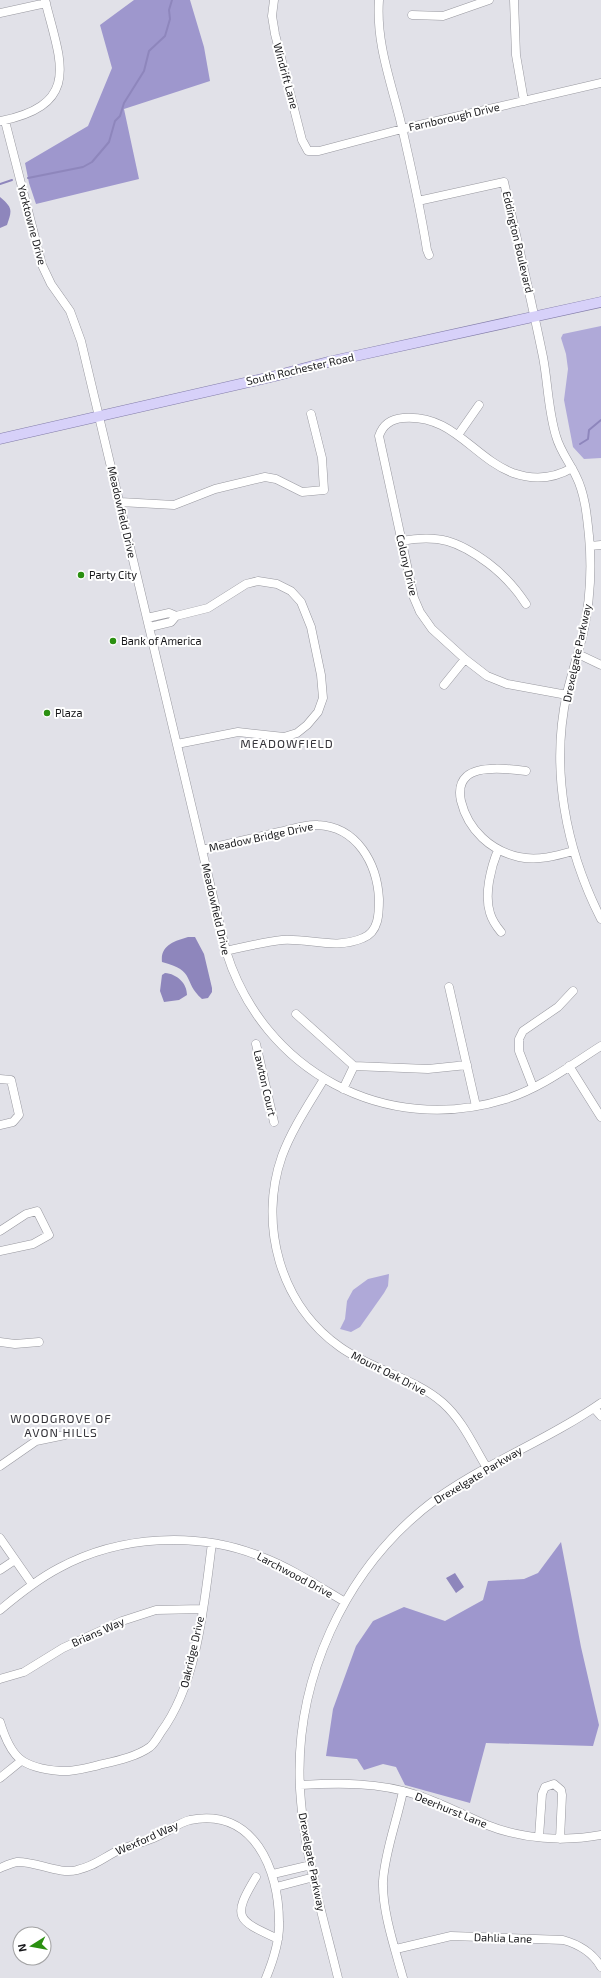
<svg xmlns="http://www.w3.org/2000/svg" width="601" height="1978" font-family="'Exo 2',sans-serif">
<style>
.green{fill:#afa9d8}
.forest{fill:#9e97cd}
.water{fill:#8e86bc}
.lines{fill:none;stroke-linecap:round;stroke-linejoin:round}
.stream{stroke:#8e86bc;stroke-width:2}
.minor-casing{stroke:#98989f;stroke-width:9}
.major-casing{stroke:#827ca8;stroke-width:11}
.minor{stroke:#fff;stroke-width:8}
.major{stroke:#d7d1f9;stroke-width:10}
.poi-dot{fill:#2b9011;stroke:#fff;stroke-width:1.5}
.labels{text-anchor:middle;stroke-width:4;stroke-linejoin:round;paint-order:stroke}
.street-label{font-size:11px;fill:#17171a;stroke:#fff}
.poi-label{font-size:11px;fill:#17171a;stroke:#fff;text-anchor:start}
.neighbourhood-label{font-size:12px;letter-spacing:1px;fill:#36353b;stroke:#fff}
</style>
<rect width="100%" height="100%" fill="#e1e1e8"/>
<!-- green -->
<path class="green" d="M 601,326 L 601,458 L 584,459 L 573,447 L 564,400 L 568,369 L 566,354 L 561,338 L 563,334 Z
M 389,1274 L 388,1286 L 384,1293 L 360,1327 L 351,1332 L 340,1329 L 345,1319 L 347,1301 L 353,1290 L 368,1279 Z"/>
<!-- forest -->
<path class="forest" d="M 134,0 L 190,0 L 204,47 L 210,81 L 124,109 L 139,179 L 36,204 L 29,183 L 25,163 L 88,126 L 112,68 L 100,25 Z
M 561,1542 L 581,1647 L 599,1725 L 593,1746 L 486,1743 L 470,1803 L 405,1785 L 396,1767 L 383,1764 L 364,1770 L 357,1759 L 326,1756 L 333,1709 L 356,1646 L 373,1621 L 404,1607 L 445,1621 L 483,1600 L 488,1581 L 524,1579 L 538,1573 Z"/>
<!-- water -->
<path class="water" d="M 0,197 C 13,208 12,210 7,225 L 0,228 Z
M 188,937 L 195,937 L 204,954 L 212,988 L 212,992 L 208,998 L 202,999 C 182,981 197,971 162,962 C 160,945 175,941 188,937 Z
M 165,973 C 177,974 187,983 187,995 L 179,1000 L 164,1002 L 160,991 L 162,975 Z
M 455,1573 L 464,1587 L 456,1593 L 446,1578 Z"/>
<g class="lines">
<!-- stream -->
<path class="stream" d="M 28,178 L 83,167 L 92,162 L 109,142 L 115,121 L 120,116 L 124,103 L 144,71 L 149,51 L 165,36 L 170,19 L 169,10 L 172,0
M 0,184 L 12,180
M 580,444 L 588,439 L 589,430 L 601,420"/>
<defs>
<path id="minor" d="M 274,0 L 272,16 L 275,34 L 302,140 L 308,151 L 319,151 L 402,129 L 601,83
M 379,0 C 376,42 390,79 400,119 C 410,162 420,206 427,250 L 429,255
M 514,0 L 516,55 L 524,101
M 0,13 L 46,3
M 412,15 L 443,16 L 489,0
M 1,121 C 83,104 60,61 45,0
M 5,121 L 42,265 L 51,284 L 70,311 L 81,341 L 226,951 C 263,1071 385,1137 506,1099 C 541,1088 571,1065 601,1046
M 418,201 L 504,182 C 517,240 531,298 543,357 C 548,383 548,410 556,436 C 560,451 570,463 576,476 C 585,494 587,516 589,536 C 592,568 590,602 583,634 C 578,654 572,673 567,693 C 550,770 566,850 601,919
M 458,435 L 479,405
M 120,502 L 174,505 L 215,489 L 265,477 L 276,479 L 302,492 L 324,490 L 322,458 L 311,414
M 401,541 C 439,534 458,541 488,563 C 504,575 515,587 526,604
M 590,546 L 601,545
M 147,618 L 169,613 L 176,616 L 208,608 L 246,584 L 258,581 L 277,584 L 291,591 L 301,602 L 311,627 L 321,675 L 323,698 L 318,712 L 307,725 L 297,733 L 284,737 L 238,732 L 177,744
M 150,627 L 171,622 L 176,616
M 578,654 L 601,665
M 444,685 L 465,659
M 567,695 L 507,684 L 487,676 L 465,659 L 432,629 L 420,612 L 414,598 L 379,436 C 383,424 391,419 403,418 C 453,414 472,457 513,473 C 533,480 553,479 572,468
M 526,771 C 511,769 479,765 467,776 C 459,783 459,792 461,801 C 468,830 491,851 519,857 C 538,861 556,856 573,851
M 202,850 C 228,844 253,838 279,832 C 292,829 305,824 318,825 C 357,827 377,863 379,899 C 379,913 379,932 363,938 C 336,950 309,938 282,940 C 263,942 244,947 226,951
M 498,850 C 491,867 484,894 490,913 C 492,920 496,926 501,932
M 449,987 L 476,1106
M 296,1014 L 354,1066 L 428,1069 L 467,1065
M 256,1044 L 274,1122
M 569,1066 L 601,1117
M 0,1079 L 11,1080 L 19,1115 L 13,1122 L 0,1125
M 324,1079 C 309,1104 292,1129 282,1156 C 258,1224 280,1305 340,1347 C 372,1370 413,1377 443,1403 C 463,1421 473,1445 487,1468
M 533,1087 L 519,1051 L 519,1039 L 523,1031 L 558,1007 L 573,991
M 343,1089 L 354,1066
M 0,1231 L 26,1214 L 37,1211 L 49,1235 L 33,1244 L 0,1251
M 0,1342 L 15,1344 L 39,1342
M 594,1408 L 601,1416
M 0,1466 L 36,1441 L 65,1435
M 0,1538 L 32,1584
M 0,1570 L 15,1560
M 0,1610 C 19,1594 38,1579 59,1568 C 120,1535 199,1531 262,1557 C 291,1568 318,1586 345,1602
M 0,1679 L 24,1672 L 63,1648 L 122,1621 L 156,1610 L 202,1609
M 0,1722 C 11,1758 22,1768 60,1771 C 73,1772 86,1768 99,1765 C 116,1761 136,1757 150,1747 C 154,1744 158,1737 161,1732 C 198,1682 204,1604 212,1543
M 0,1778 L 21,1761
M 300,1785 C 339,1783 379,1782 417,1795 C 441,1803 464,1815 487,1825 C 522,1839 564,1842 601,1835
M 539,1837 L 542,1794 L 545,1787 L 554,1784 L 561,1790 L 562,1795 L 560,1839
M 0,1868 C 5,1866 12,1863 17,1862 C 35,1861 60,1875 77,1870 C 94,1866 100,1860 115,1852 C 129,1845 144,1843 158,1836 C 169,1831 178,1823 190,1820 C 254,1807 279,1870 279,1922 C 280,1941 273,1961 266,1978
M 273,1874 L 311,1865
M 256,1877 C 231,1918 237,1920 278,1939
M 276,1887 L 314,1877
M 396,1949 L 451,1936 L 563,1940 C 578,1944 593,1953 601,1967
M 338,1978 C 324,1920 306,1862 301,1802 C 290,1685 344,1566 439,1497 C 490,1461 550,1439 601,1403
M 403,1978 C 395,1949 382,1911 383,1881 C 385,1851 397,1821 403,1791"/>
<path id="major" d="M 0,439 L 275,376 L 328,362 L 601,302"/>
</defs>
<!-- minor casing -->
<use href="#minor" class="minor-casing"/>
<!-- major casing -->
<use href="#major" class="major-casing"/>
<!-- minor -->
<use href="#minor" class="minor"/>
<!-- major -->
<use href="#major" class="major"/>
</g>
<!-- markers -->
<g class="poi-dot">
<circle cx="81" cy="575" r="4"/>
<circle cx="113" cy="641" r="4"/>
<circle cx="47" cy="713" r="4"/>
</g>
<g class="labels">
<!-- street labels -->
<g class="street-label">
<text transform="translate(286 76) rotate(75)" y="4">Windrift Lane</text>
<text transform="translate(454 117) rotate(-13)" y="4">Farnborough Drive</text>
<text transform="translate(32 225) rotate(75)" y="4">Yorktowne Drive</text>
<text transform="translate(518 242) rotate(77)" y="4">Eddington Boulevard</text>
<text transform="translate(300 369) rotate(-13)" y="4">South Rochester Road</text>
<text transform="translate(122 512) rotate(77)" y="4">Meadowfield Drive</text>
<text transform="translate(407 565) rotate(77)" y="4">Colony Drive</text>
<text transform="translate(577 653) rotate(-78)" y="4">Drexelgate Parkway</text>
<text transform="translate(261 837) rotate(-12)" y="4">Meadow Bridge Drive</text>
<text transform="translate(216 909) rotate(77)" y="4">Meadowfield Drive</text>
<text transform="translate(265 1083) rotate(77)" y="4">Lawton Court</text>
<text transform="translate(389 1373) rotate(27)" y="4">Mount Oak Drive</text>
<text transform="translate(478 1475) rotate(-31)" y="4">Drexelgate Parkway</text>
<text transform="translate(295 1575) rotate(28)" y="4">Larchwood Drive</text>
<text transform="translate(98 1632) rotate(-24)" y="4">Brians Way</text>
<text transform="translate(192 1652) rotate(-77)" y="4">Oakridge Drive</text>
<text transform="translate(451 1810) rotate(22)" y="4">Deerhurst Lane</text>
<text transform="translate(147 1838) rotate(-24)" y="4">Wexford Way</text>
<text transform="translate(312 1862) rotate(79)" y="4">Drexelgate Parkway</text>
<text transform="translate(503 1938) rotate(2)" y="4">Dahlia Lane</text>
</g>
<!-- poi labels -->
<g class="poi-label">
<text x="89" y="579">Party City</text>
<text x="121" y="645">Bank of America</text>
<text x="55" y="717">Plaza</text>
</g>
<!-- neighbourhood labels -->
<g class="neighbourhood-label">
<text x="287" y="748">MEADOWFIELD</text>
<text x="61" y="1423">WOODGROVE OF<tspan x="61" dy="14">AVON HILLS</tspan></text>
</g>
</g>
<!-- north arrow -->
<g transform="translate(32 1946) rotate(259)"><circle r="19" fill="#ffffff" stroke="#a2a2a3"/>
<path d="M0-3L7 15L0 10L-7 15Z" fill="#2b9011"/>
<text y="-6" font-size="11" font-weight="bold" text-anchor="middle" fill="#17171a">N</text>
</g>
</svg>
